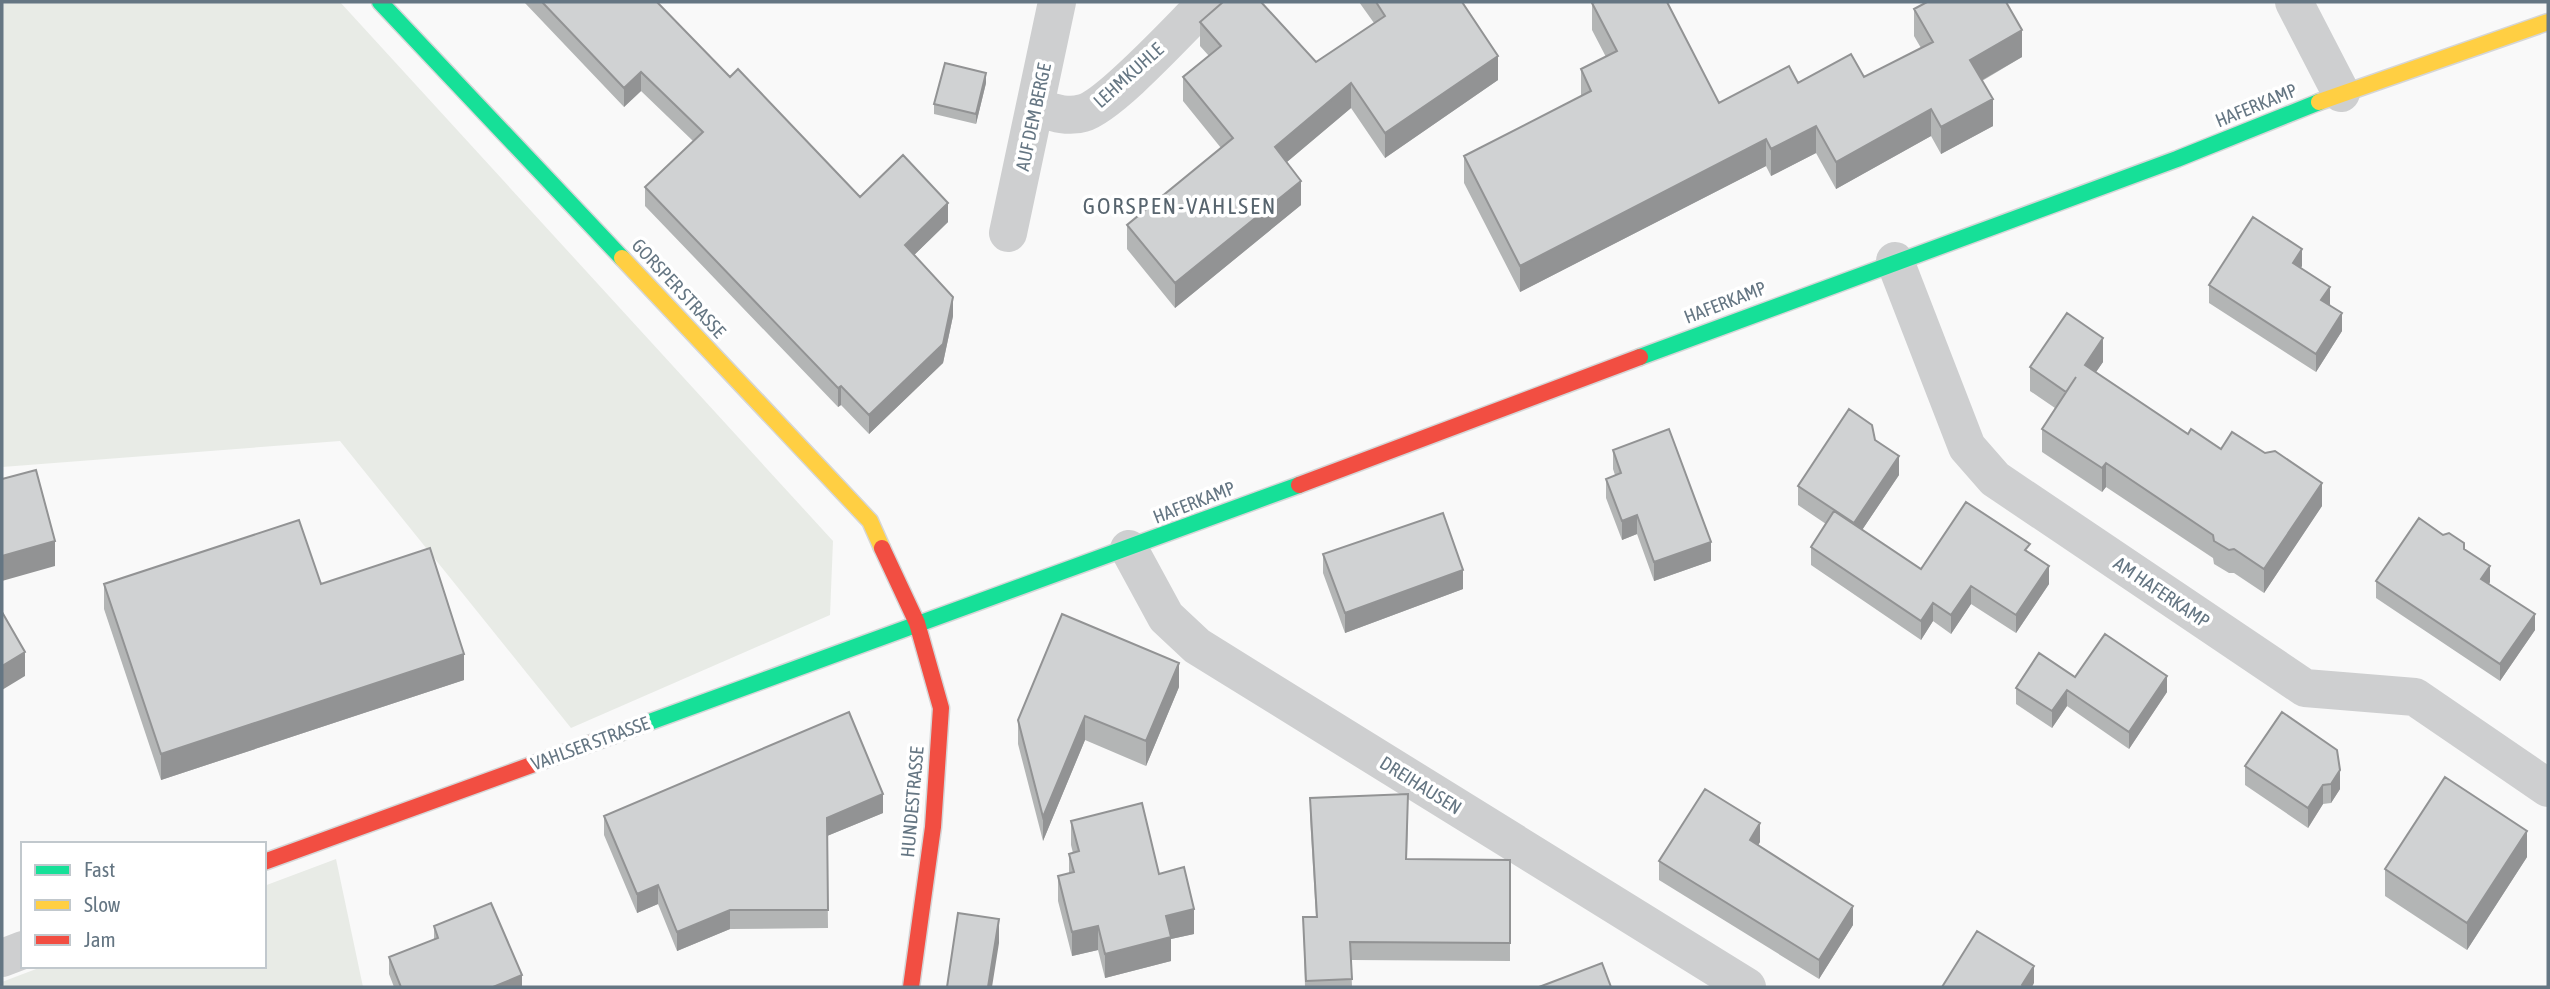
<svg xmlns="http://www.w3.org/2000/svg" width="2550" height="989" font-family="'Asap Condensed',sans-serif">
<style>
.green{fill:#e8ebe6}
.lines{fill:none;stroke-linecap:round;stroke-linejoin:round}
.fast-casing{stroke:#d5d6d7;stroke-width:19}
.slow-casing{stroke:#d5d6d7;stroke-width:19}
.jam-casing{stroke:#d5d6d7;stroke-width:19}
.street{stroke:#cecfd0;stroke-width:38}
.fast{stroke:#16e098;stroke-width:16}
.slow{stroke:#ffcf43;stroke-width:16}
.jam{stroke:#f24e42;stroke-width:16}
.wall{fill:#b3b5b5}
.shaded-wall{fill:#929394}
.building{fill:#d0d2d3;stroke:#929394;stroke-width:2}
.labels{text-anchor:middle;stroke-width:7;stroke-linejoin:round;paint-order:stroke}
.street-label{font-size:19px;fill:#657683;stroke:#fff}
.quarter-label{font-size:23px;letter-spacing:2px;fill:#57646e;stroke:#fff}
</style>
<rect width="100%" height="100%" fill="#f9f9f9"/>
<!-- green -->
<path class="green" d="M 2,2 L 340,2 L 833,541 L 830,615 L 571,728 L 340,441 L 2,467 Z
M 336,859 L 363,987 L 2,987 L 2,982 L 44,966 L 264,966 L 264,886 Z"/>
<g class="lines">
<defs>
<path id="fast" d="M 380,2 L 622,258
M 1640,357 L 2177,159 L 2319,102
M 614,735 L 1299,485"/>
<path id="slow" d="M 2319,102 L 2548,22
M 622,258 L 870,521 L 882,548"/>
<path id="jam" d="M 1299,485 L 1640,357
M 882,548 L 917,623 L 941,708 L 933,827 L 911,987
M 264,862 L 614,735"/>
</defs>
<!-- fast casing -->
<use href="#fast" class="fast-casing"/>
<!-- slow casing -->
<use href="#slow" class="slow-casing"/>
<!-- jam casing -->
<use href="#jam" class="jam-casing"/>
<!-- street -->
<path class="street" d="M 2294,2 L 2341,93
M 1036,107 C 1052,112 1067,118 1083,113 C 1111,105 1182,26 1207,2
M 1008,233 L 1057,2
M 1895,261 L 1967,447 L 1995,479 L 2305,688 L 2415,697 L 2548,788
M 1129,549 L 1166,617 L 1197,646 L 1747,987
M 2,958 L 23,950"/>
<!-- fast -->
<use href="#fast" class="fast"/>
<!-- slow -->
<use href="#slow" class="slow"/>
<!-- jam -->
<use href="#jam" class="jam"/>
</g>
<!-- wall -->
<path class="wall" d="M 524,2 L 657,2 L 730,77 L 860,197 L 948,222 L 914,255 L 953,316 L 943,363 L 869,434 L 841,405 L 838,407 L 645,206 L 645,187 L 693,141 L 641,91 L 624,107 Z
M 1359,2 L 1461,2 L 1498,80 L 1385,158 L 1351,108 L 1287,162 L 1301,205 L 1175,308 L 1127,249 L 1127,225 L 1221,148 L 1183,101 L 1183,77 L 1209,56 L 1200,46 L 1200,22 L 1316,62 L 1374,23 Z
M 1592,3 L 1719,103 L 1798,83 L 1864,77 L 1921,48 L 1914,36 L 1914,9 L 2022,57 L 1982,81 L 1993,126 L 1941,154 L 1931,136 L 1836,189 L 1816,153 L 1771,176 L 1766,166 L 1520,292 L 1464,183 L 1464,156 L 1581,96 L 1581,69 L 1606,57 L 1592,30 Z
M 986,83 L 976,124 L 934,114 L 934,104 Z
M 2302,266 L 2301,268 L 2330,304 L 2342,331 L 2316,372 L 2209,303 L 2209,285 Z
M 2103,362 L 2096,372 L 2188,434 L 2221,449 L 2322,506 L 2264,593 L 2234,573 L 2229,573 L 2214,564 L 2213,558 L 2106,487 L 2102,492 L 2042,452 L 2042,429 L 2055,408 L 2030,391 L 2030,367 Z
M 1875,440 L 1899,475 L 1862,530 L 1921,569 L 2030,553 L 2049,584 L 2016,633 L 1971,604 L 1951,634 L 1933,621 L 1921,640 L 1811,565 L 1811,547 L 1826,524 L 1798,505 L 1798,486 Z
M 1613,450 L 1711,561 L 1654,581 L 1637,534 L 1622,540 L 1606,498 L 1606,479 L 1615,475 L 1613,469 Z
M 2464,549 L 2490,582 L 2489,584 L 2535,630 L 2500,681 L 2376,598 L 2376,581 Z
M 1323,554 L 1463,589 L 1345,633 L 1323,573 Z
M 104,584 L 321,584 L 464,680 L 161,780 L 104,609 Z
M 1179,687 L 1146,766 L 1085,740 L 1043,841 L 1018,744 L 1018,720 Z
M 2016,688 L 2167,692 L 2129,749 L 2067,706 L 2052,728 L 2016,704 Z
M 2337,750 L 2340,789 L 2331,803 L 2323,804 L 2308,828 L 2245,785 L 2245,766 Z
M 1310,798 L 1408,813 L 1407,859 L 1510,860 L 1510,961 L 1351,960 L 1352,987 L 1305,987 L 1303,917 L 1316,917 L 1310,817 Z
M 883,813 L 827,836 L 828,928 L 730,929 L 677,951 L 658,904 L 637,913 L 604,835 L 604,816 Z
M 1071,821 L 1159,874 L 1194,934 L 1171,939 L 1171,961 L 1105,978 L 1098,950 L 1072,956 L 1058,901 L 1058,876 L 1069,873 L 1069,854 L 1073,853 L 1071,845 Z
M 1760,842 L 1758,845 L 1853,925 L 1819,979 L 1659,880 L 1659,861 Z
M 2527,857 L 2467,950 L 2385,896 L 2385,869 Z
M 434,926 L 522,987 L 394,987 L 389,974 L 389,957 L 434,940 Z"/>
<!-- shaded-wall -->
<path class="shaded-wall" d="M 2022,30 L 2022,57 L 1970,87 L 1970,60 Z
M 1498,56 L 1498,80 L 1385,158 L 1385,133 Z
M 641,72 L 641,91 L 624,107 L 624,88 Z
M 986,73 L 986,83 L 976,124 L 976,114 Z
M 1351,83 L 1351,108 L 1275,172 L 1275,147 Z
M 1993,99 L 1993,126 L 1941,154 L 1941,127 Z
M 1931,109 L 1931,136 L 1836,189 L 1836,162 Z
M 1816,126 L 1816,153 L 1771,176 L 1771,149 Z
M 1766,139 L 1766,166 L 1520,292 L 1520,266 Z
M 1301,181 L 1301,205 L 1175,308 L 1175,283 Z
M 948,203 L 948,222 L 905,264 L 905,245 Z
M 2302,249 L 2302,266 L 2293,280 L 2293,263 Z
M 2330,287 L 2330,304 L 2321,318 L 2321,300 Z
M 953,297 L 953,316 L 943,363 L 869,434 L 869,415 Z
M 2342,313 L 2342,331 L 2316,372 L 2316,354 Z
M 2103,338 L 2103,362 L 2085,388 L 2085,365 Z
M 841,386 L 841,405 L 838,407 L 838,388 Z
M 1899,456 L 1899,475 L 1854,542 L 1854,523 Z
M 2106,463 L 2106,487 L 2102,492 L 2102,468 Z
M 2322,483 L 2322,506 L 2264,593 L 2264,569 Z
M 1637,515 L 1637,534 L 1622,540 L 1622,521 Z
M 55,541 L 55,566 L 2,581 L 2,556 Z
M 1711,542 L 1711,561 L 1654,581 L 1654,562 Z
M 2049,566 L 2049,584 L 2016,633 L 2016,615 Z
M 2490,566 L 2490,582 L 2481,595 L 2481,579 Z
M 1463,570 L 1463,589 L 1345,633 L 1345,613 Z
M 1971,586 L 1971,604 L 1951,634 L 1951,615 Z
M 1933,603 L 1933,621 L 1921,640 L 1921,621 Z
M 2535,614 L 2535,630 L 2500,681 L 2500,664 Z
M 25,652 L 25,676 L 2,690 L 2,666 Z
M 464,654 L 464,680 L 161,780 L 161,754 Z
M 1179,663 L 1179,687 L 1146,766 L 1146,741 Z
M 2167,676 L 2167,692 L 2129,749 L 2129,732 Z
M 2067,690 L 2067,706 L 2052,728 L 2052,711 Z
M 1085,716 L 1085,740 L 1043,841 L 1043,817 Z
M 2340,770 L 2340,789 L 2331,803 L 2331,784 Z
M 2323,785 L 2323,804 L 2308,828 L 2308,808 Z
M 883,794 L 883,813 L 827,836 L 827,818 Z
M 1760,823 L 1760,842 L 1750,859 L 1750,840 Z
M 2527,831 L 2527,857 L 2467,950 L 2467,923 Z
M 658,885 L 658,904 L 637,913 L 637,894 Z
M 1853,906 L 1853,925 L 1819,979 L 1819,960 Z
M 1194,909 L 1194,934 L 1171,939 L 1171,961 L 1105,978 L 1105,954 L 1166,916 Z
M 730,910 L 730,929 L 677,951 L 677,932 Z
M 999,919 L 999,943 L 992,987 L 988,987 Z
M 1098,926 L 1098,950 L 1072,956 L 1072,932 Z
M 2034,966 L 2034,983 L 2032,987 L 2022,987 L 2022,985 Z
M 522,975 L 522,987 L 493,987 Z"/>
<!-- building -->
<path class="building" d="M 542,2 L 657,2 L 730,77 L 738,69 L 860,197 L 903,155 L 948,203 L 905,245 L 953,297 L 943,344 L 869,415 L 841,386 L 838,388 L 645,187 L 703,132 L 641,72 L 624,88 Z
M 1223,2 L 1261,2 L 1316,62 L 1385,16 L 1376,2 L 1462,2 L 1498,56 L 1385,133 L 1351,83 L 1275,147 L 1301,181 L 1175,283 L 1127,225 L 1233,138 L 1183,77 L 1221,46 L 1200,22 Z
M 1595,2 L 1667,2 L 1719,103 L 1789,66 L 1798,83 L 1851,54 L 1864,77 L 1933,42 L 1914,9 L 1927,2 L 2006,2 L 2022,30 L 1970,60 L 1993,99 L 1941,127 L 1931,109 L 1836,162 L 1816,126 L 1771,149 L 1766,139 L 1520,266 L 1464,156 L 1591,91 L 1581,69 L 1617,51 L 1592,3 Z
M 945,63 L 986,73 L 976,114 L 934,104 Z
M 2253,217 L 2302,249 L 2293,263 L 2330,287 L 2321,300 L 2342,313 L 2316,354 L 2209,285 Z
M 2067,313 L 2103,338 L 2085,365 L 2188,434 L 2191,429 L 2221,449 L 2232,432 L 2265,453 L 2275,451 L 2322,483 L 2264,569 L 2234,549 L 2229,550 L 2214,541 L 2213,535 L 2106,463 L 2102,468 L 2042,429 L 2076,377 L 2066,392 L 2030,367 Z
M 1849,409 L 1872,425 L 1875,440 L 1899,456 L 1854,523 L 1798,486 Z
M 1669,429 L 1711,542 L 1654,562 L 1637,515 L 1622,521 L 1606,479 L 1621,473 L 1613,450 Z
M 36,470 L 55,541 L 2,556 L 2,479 Z
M 1966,502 L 2030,544 L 2025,550 L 2049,566 L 2016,615 L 1971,586 L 1951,615 L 1933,603 L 1921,621 L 1811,547 L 1834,511 L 1921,569 Z
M 1443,513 L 1463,570 L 1345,613 L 1323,554 Z
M 2419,518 L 2443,535 L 2449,533 L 2464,543 L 2464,549 L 2490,566 L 2481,579 L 2535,614 L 2500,664 L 2376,581 Z
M 299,520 L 321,584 L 430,548 L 464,654 L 161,754 L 104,584 Z
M 2,612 L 25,652 L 2,666 Z
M 1062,614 L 1179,663 L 1146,741 L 1085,716 L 1043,817 L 1018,720 Z
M 2105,634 L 2167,676 L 2129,732 L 2067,690 L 2052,711 L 2016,688 L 2039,653 L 2075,677 Z
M 849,712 L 883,794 L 827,818 L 828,910 L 730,910 L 677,932 L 658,885 L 637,894 L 604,816 Z
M 2282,712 L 2337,750 L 2340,770 L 2331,784 L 2323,785 L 2308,808 L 2245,766 Z
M 2445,777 L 2527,831 L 2467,923 L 2385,869 Z
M 1705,789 L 1760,823 L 1750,840 L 1853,906 L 1819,960 L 1659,861 Z
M 1408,794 L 1406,859 L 1510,860 L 1510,943 L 1350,942 L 1352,979 L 1306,981 L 1303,917 L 1317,917 L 1310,798 Z
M 1142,803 L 1159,874 L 1184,867 L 1194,909 L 1166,916 L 1171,937 L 1105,954 L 1098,926 L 1072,932 L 1058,876 L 1074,872 L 1069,854 L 1079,851 L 1071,821 Z
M 491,903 L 522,975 L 493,987 L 401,987 L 389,957 L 438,938 L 434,926 Z
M 958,913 L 999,919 L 988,987 L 947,987 Z
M 1977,931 L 2034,966 L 2022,985 L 2025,987 L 1942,987 Z
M 1602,963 L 1611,987 L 1539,987 Z"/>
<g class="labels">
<!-- street labels -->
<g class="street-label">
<text transform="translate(1128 75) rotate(-42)" y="7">LEHMKUHLE</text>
<text transform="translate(2256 105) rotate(-22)" y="7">HAFERKAMP</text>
<text transform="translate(1033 117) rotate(-78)" y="7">AUF DEM BERGE</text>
<text transform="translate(679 288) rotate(47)" y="7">GORSPER STRASSE</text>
<text transform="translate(1725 302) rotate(-21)" y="7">HAFERKAMP</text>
<text transform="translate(1194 502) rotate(-21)" y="7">HAFERKAMP</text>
<text transform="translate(2162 592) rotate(34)" y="7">AM HAFERKAMP</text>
<text transform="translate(590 743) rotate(-20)" y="7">VAHLSER STRASSE</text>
<text transform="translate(1421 785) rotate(32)" y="7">DREIHAUSEN</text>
<text transform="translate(912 802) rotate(-85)" y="7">HUNDESTRASSE</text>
</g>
<!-- quarter labels -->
<g class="quarter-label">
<text x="1180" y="214">GORSPEN-VAHLSEN</text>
</g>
</g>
<!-- border -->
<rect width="2550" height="989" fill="none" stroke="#657683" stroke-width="7"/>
<!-- legend -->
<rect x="21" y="842" width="245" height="126" fill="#ffffff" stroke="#c1c8cd" stroke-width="2"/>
<rect x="35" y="865" width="35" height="10" fill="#16e098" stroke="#c1c8cd" stroke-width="2"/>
<text x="84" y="877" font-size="21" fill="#657683">Fast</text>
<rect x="35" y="900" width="35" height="10" fill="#ffcf43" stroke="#c1c8cd" stroke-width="2"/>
<text x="84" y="912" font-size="21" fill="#657683">Slow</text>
<rect x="35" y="935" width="35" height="10" fill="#f24e42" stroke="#c1c8cd" stroke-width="2"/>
<text x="84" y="947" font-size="21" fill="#657683">Jam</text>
</svg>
